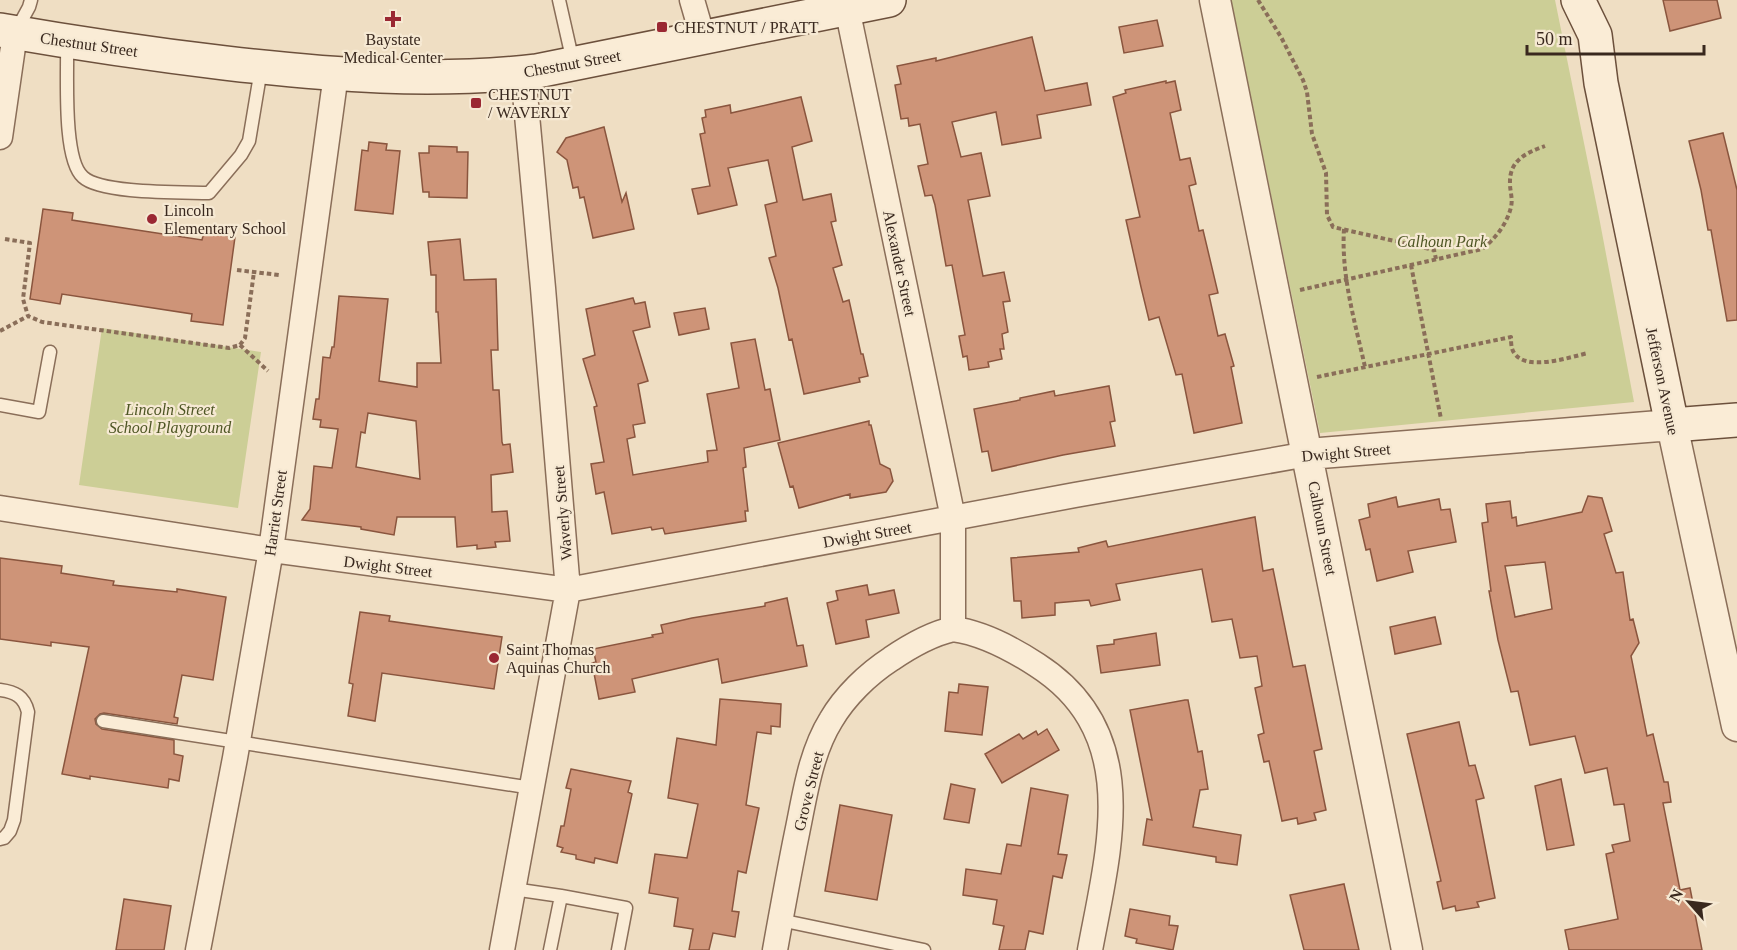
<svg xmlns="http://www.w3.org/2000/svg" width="1737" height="950" font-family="'Times New Roman',serif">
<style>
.green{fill:#ccce96}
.building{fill:#ce9478;stroke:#8a553e;stroke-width:1.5;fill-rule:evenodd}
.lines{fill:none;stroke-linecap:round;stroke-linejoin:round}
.service-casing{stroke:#8a6e59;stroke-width:15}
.minor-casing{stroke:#8a6e59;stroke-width:27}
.tertiary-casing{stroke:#8a6e59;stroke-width:33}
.secondary-casing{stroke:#6c503c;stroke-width:36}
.path{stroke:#8a6e59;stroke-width:4;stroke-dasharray:4.5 3;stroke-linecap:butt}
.service{stroke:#faecd6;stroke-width:12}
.minor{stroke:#faecd6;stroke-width:24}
.tertiary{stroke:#faecd6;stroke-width:30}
.secondary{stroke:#faecd6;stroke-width:33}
.poi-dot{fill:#9a2833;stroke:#f6e9d3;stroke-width:2}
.labels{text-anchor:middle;stroke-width:4.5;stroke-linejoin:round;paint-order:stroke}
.poi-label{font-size:16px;fill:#39281e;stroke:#f6e9d3;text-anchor:start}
.street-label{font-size:16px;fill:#39281e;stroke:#f6e9d3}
.park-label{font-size:16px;font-style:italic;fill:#4e5624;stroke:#f6e9d3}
</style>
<rect width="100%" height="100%" fill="#efdec3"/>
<!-- green -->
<path class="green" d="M 1231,0 L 1555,0 L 1599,217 L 1634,402 L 1320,433 Z
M 102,328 L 261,352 L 238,508 L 79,485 Z"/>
<!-- building -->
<path class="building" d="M 1663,0 L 1717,0 L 1721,18 L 1670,31 Z
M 1157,20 L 1163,46 L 1124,53 L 1119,27 Z
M 1032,37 L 1045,91 L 1087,83 L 1091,105 L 1037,115 L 1041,138 L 1002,145 L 996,112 L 952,122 L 961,157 L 981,153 L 990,196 L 968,200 L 983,276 L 1004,272 L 1010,301 L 1003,302 L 1008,332 L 1002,334 L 1004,349 L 1000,349 L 1002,359 L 988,362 L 989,367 L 969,370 L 967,356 L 963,357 L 959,336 L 965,335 L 952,265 L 946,266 L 935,205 L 932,195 L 925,196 L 918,166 L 928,164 L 920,124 L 909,126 L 908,118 L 901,119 L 895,85 L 901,84 L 897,66 L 936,58 L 936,61 Z
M 1166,81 L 1166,83 L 1175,81 L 1181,110 L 1170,113 L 1180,160 L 1190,158 L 1196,184 L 1189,186 L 1199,231 L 1203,230 L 1218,293 L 1209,295 L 1218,336 L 1225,334 L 1234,366 L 1231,367 L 1242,423 L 1194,433 L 1182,374 L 1176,375 L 1159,317 L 1149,320 L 1141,287 L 1126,220 L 1140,217 L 1113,97 L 1126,93 L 1125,90 Z
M 801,97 L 812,141 L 792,147 L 803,200 L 831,194 L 836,221 L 831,222 L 842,265 L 833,268 L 843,302 L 849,300 L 861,354 L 863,354 L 868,376 L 859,378 L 860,382 L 804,394 L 792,339 L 789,340 L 778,288 L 769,258 L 776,256 L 765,205 L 777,202 L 768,160 L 728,168 L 737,205 L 698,214 L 692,189 L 710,186 L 700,134 L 705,133 L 702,118 L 706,117 L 705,110 L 730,105 L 731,113 Z
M 604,127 L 622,202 L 626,193 L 634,229 L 593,238 L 584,197 L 580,198 L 578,187 L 573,188 L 567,160 L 557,152 L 566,138 Z
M 1723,133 L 1737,190 L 1737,320 L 1727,321 L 1711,230 L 1708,230 L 1701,190 L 1689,141 Z
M 369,142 L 387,144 L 386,150 L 400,151 L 393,214 L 355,210 L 362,150 L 368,151 Z
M 429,146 L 457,147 L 457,152 L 468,152 L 467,198 L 429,197 L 429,192 L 423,192 L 419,153 L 429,153 Z
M 43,209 L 73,213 L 72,220 L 202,240 L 204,232 L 235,237 L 223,325 L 191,321 L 192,314 L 62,294 L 60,304 L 30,299 Z
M 460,239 L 464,280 L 496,279 L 498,350 L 491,350 L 493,390 L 499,390 L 502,442 L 503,445 L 510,444 L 513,472 L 491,475 L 492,512 L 507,511 L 510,541 L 495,542 L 496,547 L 477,549 L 477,545 L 457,547 L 455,517 L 397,517 L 394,535 L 361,529 L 361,527 L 302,520 L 310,509 L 314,466 L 332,468 L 338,429 L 320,427 L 321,420 L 313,419 L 316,399 L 319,399 L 323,357 L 330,358 L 332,347 L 334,347 L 339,296 L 388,299 L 379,381 L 417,387 L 417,363 L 441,363 L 438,312 L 436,312 L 436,275 L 431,275 L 428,242 ZM 368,413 L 416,421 L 420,479 L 356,467 L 361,432 L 365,433 Z
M 633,298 L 635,304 L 645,302 L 650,327 L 633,331 L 648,381 L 638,384 L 645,423 L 633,425 L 635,437 L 627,439 L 633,475 L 708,462 L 707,451 L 717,450 L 707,394 L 739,388 L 731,343 L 755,339 L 765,390 L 770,389 L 780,440 L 744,448 L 746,467 L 743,468 L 748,511 L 745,511 L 746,521 L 665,534 L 663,528 L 652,530 L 651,527 L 612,534 L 604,492 L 596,494 L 591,464 L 604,462 L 594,407 L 597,406 L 583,359 L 595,355 L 586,309 Z
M 705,308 L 709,329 L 679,335 L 674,313 Z
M 1109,386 L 1115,421 L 1110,422 L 1115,446 L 1063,455 L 992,471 L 988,451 L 982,452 L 974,409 L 1020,400 L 1020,398 L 1054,391 L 1055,396 Z
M 869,421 L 869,425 L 871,425 L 880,464 L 890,469 L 893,481 L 886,492 L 850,498 L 850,494 L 799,508 L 793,486 L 790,487 L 778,443 Z
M 1588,496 L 1602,498 L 1612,531 L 1604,534 L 1616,573 L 1623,572 L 1630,620 L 1633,619 L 1639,643 L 1631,656 L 1647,736 L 1653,734 L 1664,782 L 1668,782 L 1671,802 L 1663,803 L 1680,890 L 1690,888 L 1702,950 L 1569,950 L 1565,930 L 1618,919 L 1606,854 L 1614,852 L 1612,845 L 1630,841 L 1624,804 L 1614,805 L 1607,768 L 1585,773 L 1575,736 L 1530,745 L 1518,691 L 1511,692 L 1498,640 L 1489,591 L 1491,591 L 1482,523 L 1488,522 L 1486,504 L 1510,501 L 1512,518 L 1516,517 L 1517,526 L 1582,512 ZM 1545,562 L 1552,609 L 1515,617 L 1505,566 Z
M 1396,497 L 1398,507 L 1439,499 L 1441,510 L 1450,509 L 1456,542 L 1408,551 L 1413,572 L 1377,581 L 1370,549 L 1366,550 L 1359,520 L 1370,517 L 1368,504 Z
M 1255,517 L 1263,571 L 1273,569 L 1293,667 L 1305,665 L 1322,749 L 1314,751 L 1326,810 L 1314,813 L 1316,820 L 1298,824 L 1297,818 L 1282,821 L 1269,761 L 1264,762 L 1258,735 L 1264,733 L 1255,688 L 1262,686 L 1257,656 L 1240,658 L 1232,619 L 1212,622 L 1202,569 L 1116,584 L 1120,600 L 1091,606 L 1089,600 L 1055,603 L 1055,615 L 1022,618 L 1021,601 L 1014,601 L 1011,558 L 1079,552 L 1078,548 L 1106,541 L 1108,547 Z
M 0,558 L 62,566 L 61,573 L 114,581 L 113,585 L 177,592 L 177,589 L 226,597 L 213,680 L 182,675 L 174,717 L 178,718 L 177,724 L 104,713 L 100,714 L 95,719 L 96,724 L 102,729 L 174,740 L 174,754 L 183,756 L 179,781 L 169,779 L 168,788 L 90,776 L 90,779 L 62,774 L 89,647 L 51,642 L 51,646 L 0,639 Z
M 867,585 L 869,595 L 894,590 L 899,613 L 866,620 L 869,637 L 836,644 L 827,603 L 838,600 L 836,591 Z
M 787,598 L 797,646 L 803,645 L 807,666 L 722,683 L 718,659 L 632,679 L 635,692 L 599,699 L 592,663 L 596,662 L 593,649 L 653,637 L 652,635 L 663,633 L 661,625 L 692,618 L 765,606 L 765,603 Z
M 360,612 L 390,616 L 389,621 L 502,637 L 494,689 L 382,673 L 375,721 L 348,716 L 353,684 L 349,683 Z
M 1435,617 L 1441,644 L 1395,654 L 1390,627 Z
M 1156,633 L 1160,665 L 1101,673 L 1097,646 L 1114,644 L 1114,640 Z
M 959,684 L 988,687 L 982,735 L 945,731 L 949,692 L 958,693 Z
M 720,699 L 781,704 L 780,727 L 771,726 L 771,734 L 757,732 L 746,805 L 759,808 L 746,873 L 738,871 L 732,911 L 739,912 L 735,937 L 713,933 L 709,950 L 689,950 L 693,929 L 674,926 L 678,898 L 649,893 L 655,854 L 687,858 L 698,804 L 668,798 L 677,738 L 716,745 Z
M 1185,700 L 1188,700 L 1198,752 L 1202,751 L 1208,789 L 1200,790 L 1193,827 L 1241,835 L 1237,865 L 1216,862 L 1216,857 L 1143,845 L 1147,819 L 1152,820 L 1130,710 Z
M 1459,722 L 1469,766 L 1475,765 L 1484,798 L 1476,800 L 1495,898 L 1477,902 L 1479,907 L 1456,911 L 1455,906 L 1443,909 L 1437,882 L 1441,881 L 1407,734 Z
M 1047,729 L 1059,750 L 1002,783 L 985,754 L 1019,734 L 1023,739 L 1036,731 L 1038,735 Z
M 571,769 L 631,781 L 628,792 L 632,794 L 617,863 L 595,858 L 594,863 L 576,859 L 576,855 L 561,852 L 563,848 L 557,846 L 561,826 L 564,826 L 571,789 L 566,788 Z
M 1561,779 L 1574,845 L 1547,850 L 1535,786 Z
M 951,784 L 975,789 L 969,823 L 944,819 Z
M 1031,788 L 1068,795 L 1058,854 L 1067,855 L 1062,878 L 1053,876 L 1043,934 L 1029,931 L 1025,950 L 999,950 L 1004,926 L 993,924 L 997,900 L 963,895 L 966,869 L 1001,874 L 1007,844 L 1021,846 Z
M 840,805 L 892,815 L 877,900 L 825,891 Z
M 1344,884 L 1359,950 L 1304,950 L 1290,895 Z
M 124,899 L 171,906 L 164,950 L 116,950 Z
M 1130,909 L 1170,916 L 1169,925 L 1178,926 L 1173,950 L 1136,943 L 1137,939 L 1125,936 Z"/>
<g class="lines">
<defs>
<path id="service" d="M 559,0 L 573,62
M 16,31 L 29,7 L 31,0
M 67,42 C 68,71 62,159 83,177 C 101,194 182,192 209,193 L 241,155 L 249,141 L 261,69
M 0,405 L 39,412 L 50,352
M 0,690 C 15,692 24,696 28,712 L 14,820 L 10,831 L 4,838 L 0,839
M 103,721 L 532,788
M 513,889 L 561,896 L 550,950
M 561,896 L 626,908 L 618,950
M 780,920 L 924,950"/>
<path id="minor" d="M 692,0 L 703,38
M 0,137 L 15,33
M 0,508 L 271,550 L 568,590 L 1075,495 L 1308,454
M 953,629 C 983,633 1011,648 1037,665 C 1143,733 1109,848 1090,950
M 198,950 L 235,758 L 271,550 L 336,74
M 502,950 L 568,590 L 543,288 L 523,72
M 775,950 C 782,911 789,872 797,833 C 805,795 810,754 831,720 C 845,696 868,674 891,659 C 910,646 931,634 953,629 L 953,518 L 847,8"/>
<path id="tertiary" d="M 1215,0 L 1407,950
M 1308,454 L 1672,425 L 1737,726"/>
<path id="secondary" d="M 1578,0 L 1595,35 L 1601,83 L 1672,425 L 1737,420
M 0,30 C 75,43 149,54 225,63 C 329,75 432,83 537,71 L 889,0"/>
</defs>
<!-- service casing -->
<use href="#service" class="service-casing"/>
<!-- minor casing -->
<use href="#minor" class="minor-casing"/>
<!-- tertiary casing -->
<use href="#tertiary" class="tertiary-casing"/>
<!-- secondary casing -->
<use href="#secondary" class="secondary-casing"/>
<!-- path -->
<path class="path" d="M 1258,0 L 1281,37 L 1303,80 L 1307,92 L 1312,134 L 1326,173 L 1327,215 L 1333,227 L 1434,250 L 1436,259
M 1344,229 C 1341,276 1355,322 1365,367
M 5,239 L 30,243 L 23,299 L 28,316 L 42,322 L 229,348 L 240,345 L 245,338 L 254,272
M 1411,265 L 1441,419
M 237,270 L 279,275
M 1300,290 L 1482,249 C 1495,239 1507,224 1511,207 C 1513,199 1510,191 1510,184 C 1509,160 1526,153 1545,146
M 0,331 L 28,316
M 240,345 L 268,371
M 1317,377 L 1511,337 C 1511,341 1511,347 1513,351 C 1524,373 1570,357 1588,353"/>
<!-- service -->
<use href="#service" class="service"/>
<!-- minor -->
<use href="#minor" class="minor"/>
<!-- tertiary -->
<use href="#tertiary" class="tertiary"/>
<!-- secondary -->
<use href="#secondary" class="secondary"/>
</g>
<!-- markers -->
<g class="poi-dot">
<path d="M390 10h6v6h6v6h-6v6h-6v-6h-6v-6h6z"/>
<rect x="656" y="21" width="12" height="12" rx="3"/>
<rect x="470" y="97" width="12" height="12" rx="3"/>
<circle cx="152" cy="219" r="6"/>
<circle cx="494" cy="658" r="6"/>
</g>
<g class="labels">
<!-- poi labels -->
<g class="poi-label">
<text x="674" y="33">CHESTNUT / PRATT</text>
<text x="393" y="45" text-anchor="middle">Baystate<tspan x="393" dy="18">Medical Center</tspan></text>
<text x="488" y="100">CHESTNUT<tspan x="488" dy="18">/ WAVERLY</tspan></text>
<text x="164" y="216">Lincoln<tspan x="164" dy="18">Elementary School</tspan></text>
<text x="506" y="655">Saint Thomas<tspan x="506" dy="18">Aquinas Church</tspan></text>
</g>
<!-- street labels -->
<g class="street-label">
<text transform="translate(89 44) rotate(8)" y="6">Chestnut Street</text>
<text transform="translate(572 63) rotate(-10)" y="6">Chestnut Street</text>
<text transform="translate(900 263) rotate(78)" y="6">Alexander Street</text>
<text transform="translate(1663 381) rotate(78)" y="6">Jefferson Avenue</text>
<text transform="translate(1346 452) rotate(-5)" y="6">Dwight Street</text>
<text transform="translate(275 513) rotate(-82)" y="6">Harriet Street</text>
<text transform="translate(562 513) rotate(-95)" y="6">Waverly Street</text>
<text transform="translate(1323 528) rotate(79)" y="6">Calhoun Street</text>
<text transform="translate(867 534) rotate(-10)" y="6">Dwight Street</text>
<text transform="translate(388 566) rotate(7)" y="6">Dwight Street</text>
<text transform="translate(808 791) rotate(-76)" y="6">Grove Street</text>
</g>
<!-- park labels -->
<g class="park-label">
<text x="1442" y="247">Calhoun Park</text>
<text x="170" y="415">Lincoln Street<tspan x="170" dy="18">School Playground</tspan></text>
</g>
</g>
<!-- north arrow -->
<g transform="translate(1689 902) rotate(298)" stroke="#f6e9d3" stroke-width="4.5" paint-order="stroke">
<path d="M0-4.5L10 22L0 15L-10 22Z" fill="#39281e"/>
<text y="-9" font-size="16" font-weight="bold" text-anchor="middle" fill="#39281e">N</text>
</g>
<!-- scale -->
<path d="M1527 45v9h177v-9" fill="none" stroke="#39281e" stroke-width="3"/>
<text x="1536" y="45" font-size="18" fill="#39281e" stroke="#f6e9d3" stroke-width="4.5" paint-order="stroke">50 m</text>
</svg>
